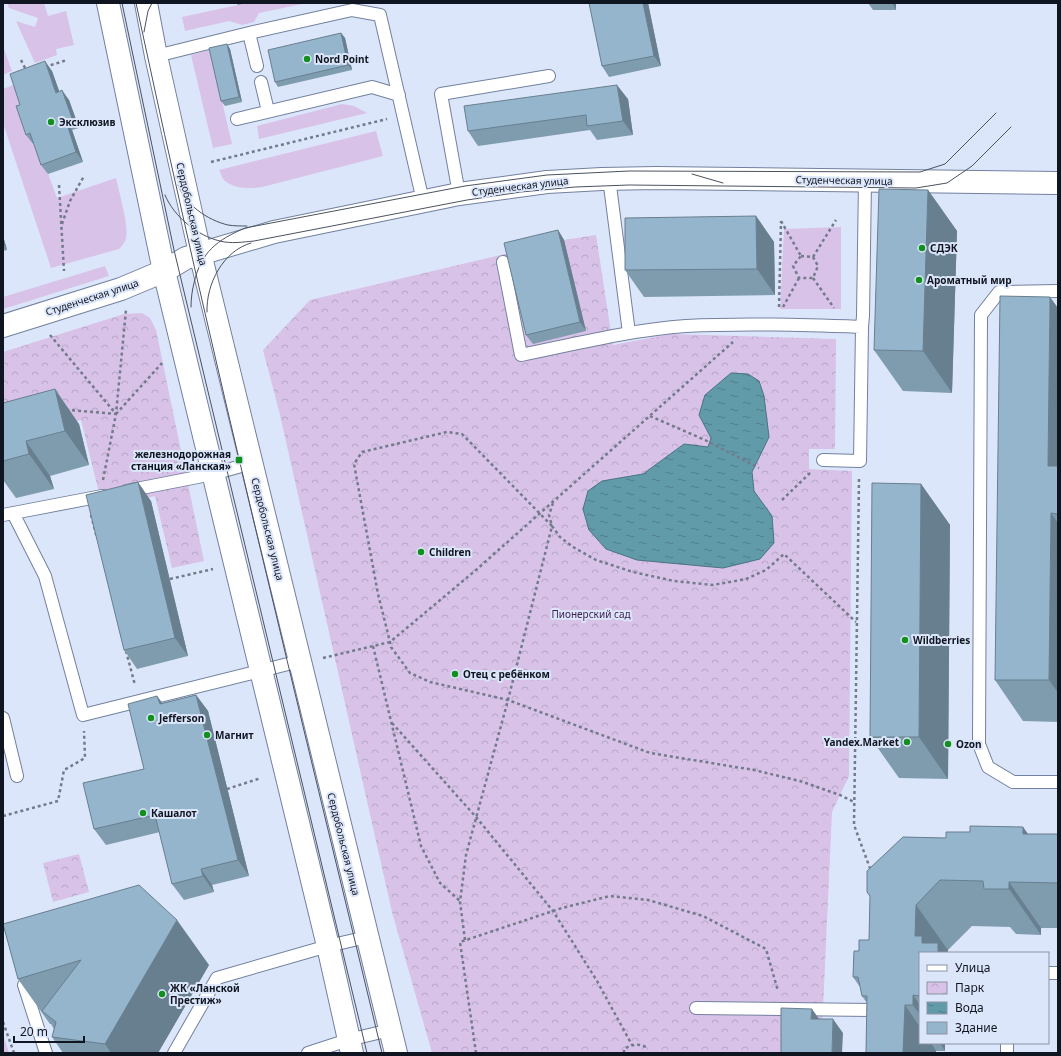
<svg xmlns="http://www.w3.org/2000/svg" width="1061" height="1056" font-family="'Noto Sans',sans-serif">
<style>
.green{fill:#d8c2e8}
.park{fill:url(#park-crowns)}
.water{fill:url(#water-ripples);stroke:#497381}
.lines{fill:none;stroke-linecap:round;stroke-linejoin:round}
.lane-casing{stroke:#72819f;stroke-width:14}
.street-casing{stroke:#72819f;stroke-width:24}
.secondary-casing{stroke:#72819f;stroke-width:24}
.path{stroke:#737b8b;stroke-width:2.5;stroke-dasharray:3 3;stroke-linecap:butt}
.lane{stroke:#fff;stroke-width:12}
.street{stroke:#fff;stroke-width:22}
.secondary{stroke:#fff;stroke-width:22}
.tram{stroke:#4b5360;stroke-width:1}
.wall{fill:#7f9caf}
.shaded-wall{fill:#687f8f}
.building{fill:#94b5cc;stroke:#687f8f}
.poi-dot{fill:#11901e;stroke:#dce6fa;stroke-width:1.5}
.labels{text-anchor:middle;stroke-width:4;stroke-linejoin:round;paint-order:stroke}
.poi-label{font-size:10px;font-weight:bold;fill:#101621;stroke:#dce6fa;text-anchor:start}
.street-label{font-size:10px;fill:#101621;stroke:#dce6fa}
.park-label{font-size:10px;fill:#412054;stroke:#dce6fa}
</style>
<defs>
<pattern id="park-crowns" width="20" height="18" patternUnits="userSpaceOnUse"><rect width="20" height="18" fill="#d8c2e8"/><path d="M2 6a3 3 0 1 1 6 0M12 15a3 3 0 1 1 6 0" fill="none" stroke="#b8a6c7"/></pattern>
<pattern id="water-ripples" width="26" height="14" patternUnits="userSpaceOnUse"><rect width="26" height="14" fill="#619baa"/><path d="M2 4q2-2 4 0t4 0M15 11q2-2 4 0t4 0" fill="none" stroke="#4f7d8a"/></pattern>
</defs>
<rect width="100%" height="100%" fill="#dce6fa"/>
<!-- green -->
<path class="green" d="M 7,3 L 44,3 L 48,16 L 66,11 L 74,45 L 56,49 L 57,55 L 35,63 L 16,21 L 35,27 L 38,18 L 9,8 Z
M 247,3 L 307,3 L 259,13 L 254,22 L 242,25 L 229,21 L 185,31 L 182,17 Z
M 3,46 L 12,71 L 3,75 Z
M 210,50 L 232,144 L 213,148 L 191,55 Z
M 16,84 L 32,144 L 37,143 L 57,198 L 116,178 C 119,192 129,226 126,238 C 125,243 122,246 119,249 L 51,268 L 3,123 L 3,89 Z
M 342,104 L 354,106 L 367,113 L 259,139 L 257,126 Z
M 376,131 L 383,156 L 262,187 C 250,189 235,189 225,181 C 222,179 221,173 219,170 Z
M 841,227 L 841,309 L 780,309 L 784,229 Z
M 105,266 L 109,276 L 3,309 L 3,297 Z
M 3,1034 L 9,1053 L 3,1053 Z"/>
<!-- park -->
<path class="park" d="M 596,235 L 613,345 L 671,334 L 836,339 L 835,449 L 809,449 L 809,469 L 852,471 L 849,776 L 832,812 L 821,1053 L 432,1053 L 392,912 L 280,415 L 263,350 L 310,300 L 564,240 Z
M 142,313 L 150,318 L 156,330 L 204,561 L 172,568 L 155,496 L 103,509 L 81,420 L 3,440 L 3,352 L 124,314 Z
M 79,854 L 89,892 L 53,902 L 43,863 Z"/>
<!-- water -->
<path class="water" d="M 731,373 L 748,374 L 759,381 L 764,396 L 769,437 L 752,472 L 754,491 L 772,516 L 774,543 L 760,559 L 723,568 L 637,560 L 606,549 L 589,530 L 583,509 L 588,491 L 602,481 L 643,474 L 684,444 L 708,447 L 711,438 L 699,415 L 705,395 Z"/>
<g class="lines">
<defs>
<path id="lane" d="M 156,56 L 249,33
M 257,66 L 249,33 L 352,10 L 380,15 L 423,201
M 261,82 L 268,111
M 237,119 L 372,87 L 399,95
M 609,178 L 629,333
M 459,194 L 441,94 L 549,76
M 503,262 L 521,355 C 575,344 630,330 686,326 C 745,323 803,325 862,327
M 1058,291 L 999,292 L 981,315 L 979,744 L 988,767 L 1013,782 L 1058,782
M 823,460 L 860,461 L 862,327 L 863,316 L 865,181
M 126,491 L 213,474 L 252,463
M 13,513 L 45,576 L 83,715 L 300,661
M 3,515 L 102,496
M 3,718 L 17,776
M 1048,973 L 1058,973
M 24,985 L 46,1053
M 696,1008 L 873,1010
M 174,1053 L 217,978 L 328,946 L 367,937
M 308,1053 L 348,1040 L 390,1030
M 1007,1053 L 1007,1043"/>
<path id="street" d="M 3,326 L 121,289 L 164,271"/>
<path id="secondary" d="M 108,3 L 164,271 L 328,946 L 352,1053
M 146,3 L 156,56 L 200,253 L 396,1053
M 164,271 L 186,258 L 274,232 L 459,194 L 547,182 L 602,179 L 656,178 L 1058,183"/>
</defs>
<!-- lane casing -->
<use href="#lane" class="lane-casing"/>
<!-- street casing -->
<use href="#street" class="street-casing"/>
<!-- secondary casing -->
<use href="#secondary" class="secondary-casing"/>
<!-- path -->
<path class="path" d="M 21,60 L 26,70
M 45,67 L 67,60
M 211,162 L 387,119
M 59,185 L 64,271
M 781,221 L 801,256
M 62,224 L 70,201 L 84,176
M 801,256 L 813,257 L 818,266 L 813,278 L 799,278 L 793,266 Z
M 813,257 L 836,220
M 813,278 L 834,308
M 779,307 L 781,221
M 783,307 L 799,278
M 50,335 L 116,414 L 68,410
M 116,414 L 162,363
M 650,416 L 705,440 L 759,468
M 859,479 L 854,825 L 871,871
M 103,480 L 116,414 L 126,310
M 782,500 L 811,472
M 553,503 L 549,515 L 552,526 L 560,537 L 573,547 L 596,560 L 633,572 L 674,581 L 713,585 L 746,579 L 766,570 L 784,554 L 856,622
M 91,515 L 97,538
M 170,579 L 213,569
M 373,646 L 421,846 L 440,883 L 460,901
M 126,651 L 135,685
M 323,658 L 390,642 L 476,570 L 733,342
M 392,723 L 476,817 L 553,911 L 597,981 L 632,1045
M 227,789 L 261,778
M 3,816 L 58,801 L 64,770 L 85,758 L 84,731
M 465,940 L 460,902 L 466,855 L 508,700 L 552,526 L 462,434 L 447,432 L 362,452 L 354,464 L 378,594 L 390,642 L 391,647 L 410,673 L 430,682 L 508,700 L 650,753 L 754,770 L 800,781 L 840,795 L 854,802
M 3,1022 L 14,1053
M 476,1053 L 460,942 L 562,908 L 610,896 L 648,900 L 703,916 L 766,949 L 778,991
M 624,1053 L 624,1049 C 633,1044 639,1043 648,1048"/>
<!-- lane -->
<use href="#lane" class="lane"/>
<!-- street -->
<use href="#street" class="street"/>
<!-- secondary -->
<use href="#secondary" class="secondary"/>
<!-- tram -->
<path class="tram" d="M 122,3 L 174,250 L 367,1053
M 136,3 C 211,355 298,704 382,1053
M 144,32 L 148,11 L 152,3
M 692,174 L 723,183
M 178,185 C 186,205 207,220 228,225 C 234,226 241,226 247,226
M 165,195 C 174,217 198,236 220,241 C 231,244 243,242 254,241 L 467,200 L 521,192 L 575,187 L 629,185 L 916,188 L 947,183 L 972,166 L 1011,127
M 191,307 C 191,299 192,291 194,283 C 201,252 217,240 245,228 L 465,186 L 547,175 L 629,171 L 920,172 L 945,164 L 996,113
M 207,312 C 206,284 223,251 251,243"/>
</g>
<!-- wall -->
<path class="wall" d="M 236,3 L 247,3 L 238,5 Z
M 648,3 L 661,66 L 609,77 L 602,66 Z
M 868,3 L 896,3 L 896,10 L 873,10 Z
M 341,33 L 345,38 L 352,70 L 278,87 L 275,82 Z
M 227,44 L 230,49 L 242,102 L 225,106 L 221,101 Z
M 52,71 L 59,91 L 69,100 L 79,128 L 72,130 L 83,162 L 48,174 L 41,165 L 34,144 L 33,144 L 26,135 L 20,105 Z
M 628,99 L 633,135 L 597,140 L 590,130 L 478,146 L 468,131 Z
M 928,190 L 957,231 L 952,393 L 903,391 L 874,350 Z
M 756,216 L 774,242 L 775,295 L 644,297 L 625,270 Z
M 558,230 L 564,240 L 586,331 L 533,344 L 526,335 Z
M 3,236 L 7,250 L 3,251 Z
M 1058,308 L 1058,722 L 1023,721 L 995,680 Z
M 3,403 L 79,424 L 89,465 L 50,476 L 54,489 L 16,498 L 3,480 Z
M 921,484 L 950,525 L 948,779 L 899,778 L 870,737 Z
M 151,501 L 188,656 L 137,669 L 124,650 Z
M 196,695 L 208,711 L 249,876 L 212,885 L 214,892 L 184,900 L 172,884 L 160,832 L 106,845 L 94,829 L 144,769 L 157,696 L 162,703 Z
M 970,826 L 1023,827 L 1028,834 L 1058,834 L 1058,928 L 1041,928 L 1041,935 L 1016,934 L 1010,927 L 972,926 L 948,950 L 948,953 L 920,953 L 920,1043 L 945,1043 L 945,1051 L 936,1051 L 936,1053 L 866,1053 L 867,1003 L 862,996 L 860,987 L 853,977 L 854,951 L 859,951 L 859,940 L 869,940 L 870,897 L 867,892 L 867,871 L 903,837 L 946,838 L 946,832 L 970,832 Z
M 3,924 L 209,965 L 158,1053 L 63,1053 L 52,1037 L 54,1029 L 51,1024 L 50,1024 L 18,979 Z"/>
<!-- shaded-wall -->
<path class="shaded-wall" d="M 643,3 L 648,3 L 661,66 L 654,56 Z
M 892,3 L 896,3 L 896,10 Z
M 341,33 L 345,38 L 352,70 L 348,65 Z
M 227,44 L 230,49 L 242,102 L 239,97 Z
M 45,61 L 52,71 L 63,102 L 56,93 Z
M 617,85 L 628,99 L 633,135 L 623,121 Z
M 62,90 L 69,100 L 79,128 L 72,118 Z
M 66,121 L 72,130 L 83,162 L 76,152 Z
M 928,190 L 957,231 L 952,393 L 923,351 Z
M 756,216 L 774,242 L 775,295 L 757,269 Z
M 558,230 L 564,240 L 586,331 L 580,322 Z
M 3,236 L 7,250 L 4,245 L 3,242 Z
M 1050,297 L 1058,308 L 1058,480 L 1048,466 Z
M 55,389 L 79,424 L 89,465 L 65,431 Z
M 26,441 L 50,476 L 54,489 L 29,454 Z
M 138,482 L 151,501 L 188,656 L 175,638 Z
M 921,484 L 950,525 L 948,779 L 919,737 Z
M 1051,513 L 1058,523 L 1058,693 L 1049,680 Z
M 196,695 L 208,711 L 249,876 L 238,860 Z
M 157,696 L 169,712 L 160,704 Z
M 1023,827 L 1055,873 L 1023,834 Z
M 201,869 L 212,885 L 214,892 L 203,876 Z
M 1009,882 L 1041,928 L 1041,935 L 1009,889 Z
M 916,905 L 948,950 L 948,953 L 927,953 L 915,936 Z
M 177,920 L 209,965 L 158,1053 L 111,1053 L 105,1044 Z
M 913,995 L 920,1005 L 920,1015 L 913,1005 Z
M 905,1005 L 920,1027 L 920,1043 L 931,1043 L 936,1051 L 936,1053 L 903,1053 Z
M 812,1009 L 822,1023 L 811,1019 Z
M 833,1019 L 843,1033 L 842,1053 L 832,1053 Z
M 940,1043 L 945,1043 L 945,1051 Z"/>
<!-- building -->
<path class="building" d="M 589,3 L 643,3 L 654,56 L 602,66 Z
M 341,33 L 348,65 L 275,82 L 268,50 Z
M 227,44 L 239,97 L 221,101 L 209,48 Z
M 45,61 L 56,93 L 62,90 L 72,118 L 66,121 L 76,152 L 41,165 L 30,133 L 26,135 L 16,106 L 20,105 L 10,74 Z
M 617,85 L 623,121 L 587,126 L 586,115 L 468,131 L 464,106 Z
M 879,189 L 928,190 L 923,351 L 874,350 Z
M 756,216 L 757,269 L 625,270 L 625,218 Z
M 558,230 L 580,322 L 526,335 L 504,243 Z
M 1000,296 L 1050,297 L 1048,466 L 1058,466 L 1058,514 L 1051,513 L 1049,680 L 995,680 Z
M 55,389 L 65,431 L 26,441 L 29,454 L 3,461 L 3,403 Z
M 138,482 L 175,638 L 124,650 L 86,495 Z
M 872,483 L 921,484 L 919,737 L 870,737 Z
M 196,695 L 238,860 L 201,869 L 203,876 L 172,884 L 155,815 L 94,829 L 83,783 L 144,769 L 128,704 L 157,696 L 160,704 Z
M 970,826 L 1023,827 L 1023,834 L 1058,834 L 1058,883 L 1009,882 L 1009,889 L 984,889 L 983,881 L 940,880 L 916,905 L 915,936 L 922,936 L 922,943 L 938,943 L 938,953 L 920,953 L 920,996 L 913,995 L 913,1005 L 905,1005 L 903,1053 L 866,1053 L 867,996 L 862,996 L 858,977 L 853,977 L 854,951 L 859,951 L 859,940 L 869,940 L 870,896 L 867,892 L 867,871 L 903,837 L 946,838 L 946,832 L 970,832 Z
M 139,885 L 177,920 L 105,1044 L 52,1037 L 56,1022 L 42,1011 L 81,960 L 18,979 L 3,924 Z
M 781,1008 L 812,1009 L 811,1019 L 833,1019 L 832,1053 L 781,1053 Z"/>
<!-- markers -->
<g class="poi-dot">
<circle cx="307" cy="59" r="4"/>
<circle cx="51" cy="122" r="4"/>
<circle cx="922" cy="248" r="4"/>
<circle cx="919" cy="280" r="4"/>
<rect x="235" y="456" width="8" height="8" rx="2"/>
<circle cx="421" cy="552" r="4"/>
<circle cx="905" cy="640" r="4"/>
<circle cx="455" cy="674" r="4"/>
<circle cx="151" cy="718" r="4"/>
<circle cx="207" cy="735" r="4"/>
<circle cx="907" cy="742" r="4"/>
<circle cx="948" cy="744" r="4"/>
<circle cx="143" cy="813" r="4"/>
<circle cx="162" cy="994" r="4"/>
</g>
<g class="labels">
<!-- poi labels -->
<g class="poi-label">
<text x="315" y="63">Nord Point</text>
<text x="59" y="126">Эксклюзив</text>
<text x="930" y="252">СДЭК</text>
<text x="927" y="284">Ароматный мир</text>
<text x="231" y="458" text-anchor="end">железнодорожная<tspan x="231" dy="12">станция «Ланская»</tspan></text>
<text x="429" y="556">Children</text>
<text x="913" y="644">Wildberries</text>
<text x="463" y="678">Отец с ребёнком</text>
<text x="159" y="722">Jefferson</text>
<text x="215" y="739">Магнит</text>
<text x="899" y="746" text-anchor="end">Yandex.Market</text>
<text x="956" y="748">Ozon</text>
<text x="151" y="817">Кашалот</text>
<text x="170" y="992">ЖК «Ланской<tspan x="170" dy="12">Престиж»</tspan></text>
</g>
<!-- street labels -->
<g class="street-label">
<text transform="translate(844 180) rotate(1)" y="4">Студенческая улица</text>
<text transform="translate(520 186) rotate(-7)" y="4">Студенческая улица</text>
<text transform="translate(192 214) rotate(77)" y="4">Сердобольская улица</text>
<text transform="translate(92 297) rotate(-18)" y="4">Студенческая улица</text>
<text transform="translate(268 529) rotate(76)" y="4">Сердобольская улица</text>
<text transform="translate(344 844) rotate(76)" y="4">Сердобольская улица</text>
</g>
<!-- park labels -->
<g class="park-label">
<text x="591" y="618">Пионерский сад</text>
</g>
</g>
<!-- border -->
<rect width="1061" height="1056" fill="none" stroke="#101621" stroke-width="8"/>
<!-- legend -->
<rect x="919" y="952" width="130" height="92" fill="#dce6fa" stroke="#8a93a3"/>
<rect x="927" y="965" width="20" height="6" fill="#ffffff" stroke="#8a93a3"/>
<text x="955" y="972" font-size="12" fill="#101621">Улица</text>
<rect x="927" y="982" width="20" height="12" fill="url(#park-crowns)" stroke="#8a93a3"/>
<text x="955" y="992" font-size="12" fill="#101621">Парк</text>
<rect x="927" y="1002" width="20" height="12" fill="url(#water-ripples)" stroke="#8a93a3"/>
<text x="955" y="1012" font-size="12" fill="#101621">Вода</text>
<rect x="927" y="1022" width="20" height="12" fill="#94b5cc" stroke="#8a93a3"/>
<text x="955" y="1032" font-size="12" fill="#101621">Здание</text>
<!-- scale -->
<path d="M14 1036v6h70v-6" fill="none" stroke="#101621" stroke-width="2"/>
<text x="20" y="1036" font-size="12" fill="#101621" stroke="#dce6fa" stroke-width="3" paint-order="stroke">20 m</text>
</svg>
